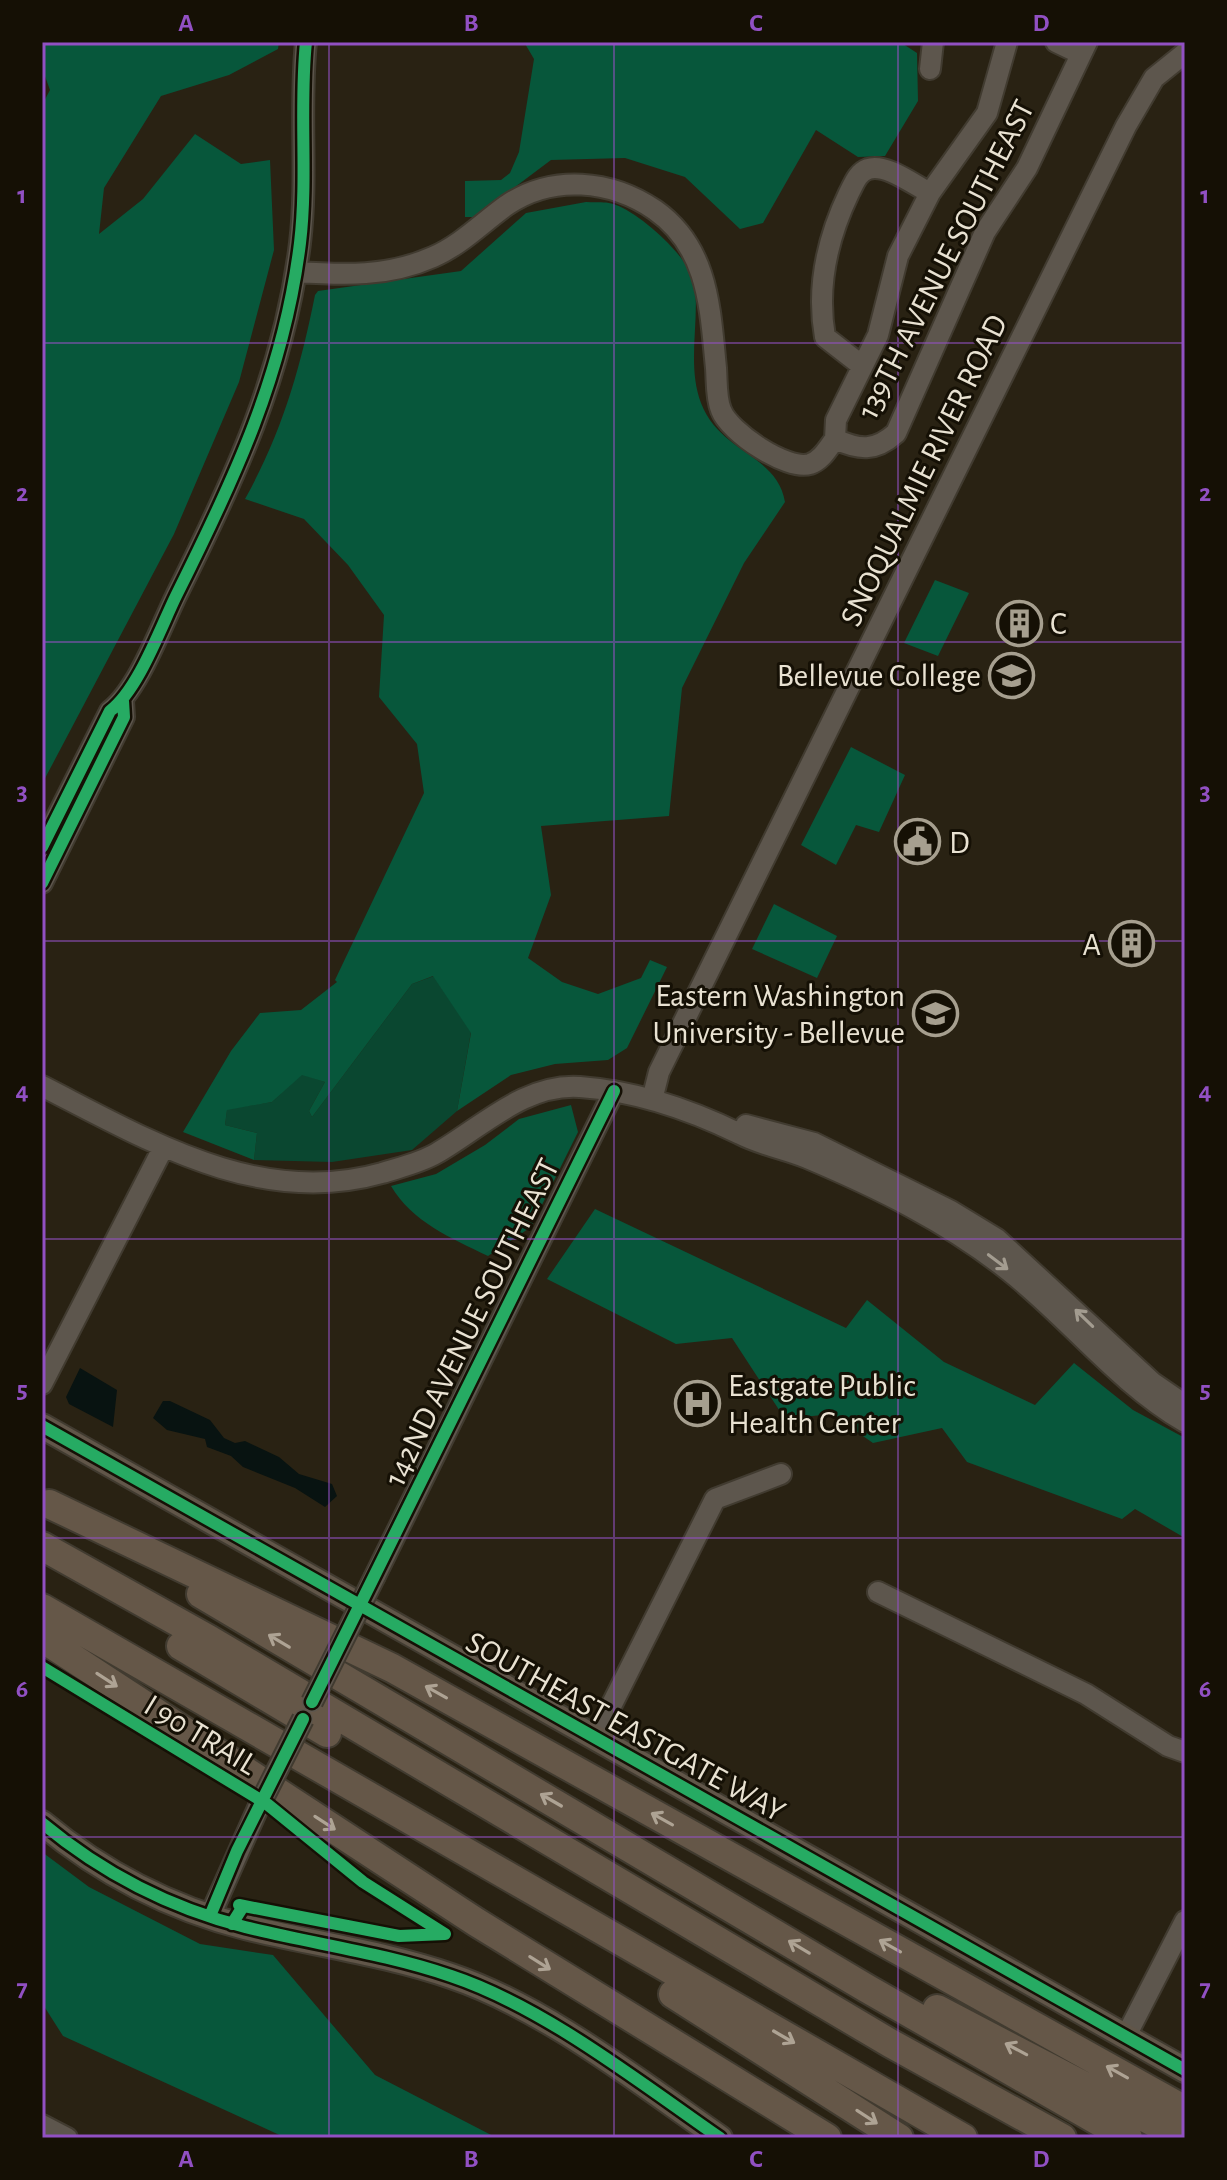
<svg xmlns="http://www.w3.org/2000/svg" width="1227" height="2180" font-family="'Alegreya Sans',sans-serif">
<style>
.green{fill:#0a4730}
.forest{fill:#07573b}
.water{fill:#081311}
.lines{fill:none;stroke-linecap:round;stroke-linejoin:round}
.minor-casing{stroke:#413b30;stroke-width:24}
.major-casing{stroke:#413b30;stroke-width:28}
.highway-casing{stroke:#413b30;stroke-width:32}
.minor{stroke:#5d564d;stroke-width:20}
.major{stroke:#615649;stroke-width:24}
.highway{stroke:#655748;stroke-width:28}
.minor-bridge-casing{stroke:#413b30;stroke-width:24;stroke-linecap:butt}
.minor-bridge{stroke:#5d564d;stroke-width:20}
.cycleway-casing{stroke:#151005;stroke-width:17}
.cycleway{stroke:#26ab63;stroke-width:12}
.oneway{stroke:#a39c90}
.oneway2{stroke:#aea394}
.grid{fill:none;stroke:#9150c3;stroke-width:2;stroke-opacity:0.55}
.labels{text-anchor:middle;stroke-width:6;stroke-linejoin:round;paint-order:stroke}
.street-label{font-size:32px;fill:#e9e2d2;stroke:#151005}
.poi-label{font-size:32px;fill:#e9e2d2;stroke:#151005;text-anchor:start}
.neatline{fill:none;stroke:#9150c3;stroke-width:3}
.grid-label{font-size:26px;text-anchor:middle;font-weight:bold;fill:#9150c3}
</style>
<rect width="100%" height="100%" fill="#292213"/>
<!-- green -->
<path class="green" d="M 434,976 L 471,1032 L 457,1111 L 412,1150 L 332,1162 L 254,1160 L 257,1133 L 225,1125 L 227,1109 L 272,1102 L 302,1074 L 325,1082 L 309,1111 L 312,1117 L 412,984 Z"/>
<!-- forest -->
<path class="forest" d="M 42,42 L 279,42 L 278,49 L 229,75 L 161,96 L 104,188 L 99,234 L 143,199 L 195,134 L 241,164 L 270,160 L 274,250 L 239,382 L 174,534 L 42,784 L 42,105 L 50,90 L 42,68 Z
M 524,42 L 900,42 L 917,53 L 918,101 L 885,156 L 858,157 L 816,130 L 763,223 L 740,229 L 685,177 L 625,158 L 551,160 L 475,217 L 465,217 L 465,181 L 501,180 L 510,173 L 519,152 L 534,59 Z
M 586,202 C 595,203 607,201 616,205 C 641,214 692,259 695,286 C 699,324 687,366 701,403 C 720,453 777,454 785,502 L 744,563 L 682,688 L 669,816 L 541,826 L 551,895 L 528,958 L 562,982 L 598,994 L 641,978 L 650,960 L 667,967 L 627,1048 L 608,1060 L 555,1064 L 511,1075 L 457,1111 L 471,1033 L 433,976 L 412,984 L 312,1117 L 309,1111 L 325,1082 L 302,1075 L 272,1102 L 227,1110 L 225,1125 L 257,1133 L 254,1160 L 183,1132 L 231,1051 L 260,1013 L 301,1010 L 337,982 L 335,980 L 424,793 L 417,744 L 379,697 L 384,615 L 348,565 L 304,519 L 245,499 C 282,432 300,370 315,295 L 318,291 L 461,271 L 526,213 Z
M 935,580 L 969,593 L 938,656 L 904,643 Z
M 851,747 L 905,775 L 879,832 L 856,825 L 836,865 L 801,845 Z
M 774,904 L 837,936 L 817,978 L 752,949 Z
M 571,1105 L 578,1132 L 531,1227 L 488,1256 C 451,1238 412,1222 391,1186 L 436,1174 L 485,1145 L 519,1119 Z
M 595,1209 L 846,1328 L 867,1300 L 944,1362 L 1035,1405 L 1074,1363 L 1133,1410 L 1185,1438 L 1185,1538 L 1135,1509 L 1122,1519 L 967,1462 L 942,1428 L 873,1443 L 831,1414 L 785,1419 L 732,1338 L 676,1344 L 547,1279 Z
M 42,1852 L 89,1887 L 200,1944 L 273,1955 L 375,2075 L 497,2138 L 286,2138 L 63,2036 L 42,2003 Z"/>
<!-- water -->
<path class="water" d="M 80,1368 L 117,1390 L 113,1427 L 69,1404 L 66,1397 Z
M 163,1401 L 170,1401 L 210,1420 L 224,1438 L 235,1443 L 245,1441 L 279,1457 L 299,1474 L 332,1484 L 337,1496 L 325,1507 L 295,1488 L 243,1467 L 231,1456 L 207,1447 L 205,1439 L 167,1430 L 153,1418 Z"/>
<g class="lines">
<defs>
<path id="minor" d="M 1007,42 L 987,113 L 930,193 L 898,256 L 878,335 L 836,420 L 835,439 C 859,450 875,452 896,433 L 985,232 L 1027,168 L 1087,42
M 1056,42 L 1081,54
M 930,69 L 933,42
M 296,272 C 344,275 388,277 433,257 C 461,245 483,222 507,205 C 553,174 611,180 655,210 C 709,248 710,309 716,368 C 717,382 716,398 721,410 C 729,432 787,471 810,464 C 822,460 828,448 835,439
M 861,365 L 825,337 C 816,286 827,239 849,193 C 854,184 857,173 868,169 C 886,163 914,185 930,193
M 42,847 L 110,711 C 138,690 160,629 176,596 C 234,480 284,374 300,243 C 308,176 299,109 306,42
M 42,883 L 124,717 L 123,701
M 42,1086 C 148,1140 259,1208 382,1173 C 401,1167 420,1163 437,1153 C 482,1127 525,1083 580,1087 C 636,1091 691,1110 740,1134 C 761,1145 785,1149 807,1158 C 878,1188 948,1222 1009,1271 C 1070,1319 1117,1382 1185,1422
M 652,1100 L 659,1072 L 1126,126 L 1154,78 L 1185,53
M 746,1125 L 814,1143 L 951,1211 L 997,1239 L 1153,1383 L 1185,1405
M 42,1384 L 163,1148
M 375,1576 L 614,1091
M 878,1592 L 1086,1694 L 1168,1746 L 1185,1752
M 595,1738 L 715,1499 L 781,1474
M 210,1916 L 258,1808
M 1126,2036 L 1185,1921
M 42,2125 L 67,2138"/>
<path id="major" d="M 42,1426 L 1185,2070
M 42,1823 C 101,1872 170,1908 245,1927 C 313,1944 384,1953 451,1976 C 544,2007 639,2082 720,2138"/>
<path id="highway" d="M 49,1504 L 392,1668 L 1185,2110
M 42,1546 L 210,1640 L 890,2043 L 1062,2138
M 201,1594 L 866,1988 L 1128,2138
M 42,1608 L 963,2138
M 42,1638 L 476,1922 L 827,2138
M 181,1646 L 327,1733
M 673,1994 L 899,2138
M 937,2009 L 1184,2138"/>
</defs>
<!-- minor casing -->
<use href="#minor" class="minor-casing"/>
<!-- major casing -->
<use href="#major" class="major-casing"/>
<!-- highway casing -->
<use href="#highway" class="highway-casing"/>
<!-- minor -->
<use href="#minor" class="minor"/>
<!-- major -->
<use href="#major" class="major"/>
<!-- highway -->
<use href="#highway" class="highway"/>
<defs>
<path id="minor-bridge" d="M 312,1702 L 375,1576
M 258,1808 L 303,1719"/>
</defs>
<!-- minor-bridge casing -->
<use href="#minor-bridge" class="minor-bridge-casing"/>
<!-- minor-bridge -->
<use href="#minor-bridge" class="minor-bridge"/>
<defs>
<path id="cycleway" d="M 42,847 L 110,711 C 138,690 160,629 176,596 C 234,480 284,374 300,243 C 308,176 299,109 306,42
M 42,883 L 124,717 L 123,701
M 42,1426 L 1185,2070
M 42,1667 L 267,1804 L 363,1882 L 445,1934
M 312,1702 L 614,1091
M 42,1823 C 101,1872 170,1908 245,1927 C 313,1944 384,1953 451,1976 C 544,2007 639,2082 720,2138
M 210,1916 L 237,1851 L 303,1719
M 232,1924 L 242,1908 L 239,1905 L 399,1936 L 445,1934"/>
</defs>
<!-- cycleway casing -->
<use href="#cycleway" class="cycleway-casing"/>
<!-- cycleway -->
<use href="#cycleway" class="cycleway"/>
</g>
<!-- one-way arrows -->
<defs><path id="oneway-shaft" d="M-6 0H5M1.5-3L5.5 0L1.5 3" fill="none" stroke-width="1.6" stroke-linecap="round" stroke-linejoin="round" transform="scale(2)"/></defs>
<g class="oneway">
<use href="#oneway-shaft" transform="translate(998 1262) rotate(37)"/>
<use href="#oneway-shaft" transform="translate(1084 1318) rotate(-136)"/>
</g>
<g class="oneway2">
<use href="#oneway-shaft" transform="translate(279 1641) rotate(-149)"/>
<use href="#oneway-shaft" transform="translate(107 1680) rotate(33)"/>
<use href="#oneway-shaft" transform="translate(436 1692) rotate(-151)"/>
<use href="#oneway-shaft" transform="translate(551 1800) rotate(-150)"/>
<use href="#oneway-shaft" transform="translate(662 1819) rotate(-151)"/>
<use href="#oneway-shaft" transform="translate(325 1823) rotate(33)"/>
<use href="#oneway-shaft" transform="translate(890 1946) rotate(-151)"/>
<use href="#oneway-shaft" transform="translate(799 1947) rotate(-149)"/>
<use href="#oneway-shaft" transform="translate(540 1963) rotate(32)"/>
<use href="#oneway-shaft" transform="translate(784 2037) rotate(30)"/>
<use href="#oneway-shaft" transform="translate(1016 2049) rotate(-152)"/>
<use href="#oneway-shaft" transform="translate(1117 2072) rotate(-151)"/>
<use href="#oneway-shaft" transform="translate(867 2117) rotate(33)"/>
</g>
<!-- grid -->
<path class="grid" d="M 329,42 L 329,2138M 614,42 L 614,2138M 898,42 L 898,2138M 42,343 L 1185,343M 42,642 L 1185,642M 42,941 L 1185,941M 42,1239 L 1185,1239M 42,1538 L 1185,1538M 42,1837 L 1185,1837"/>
<!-- icons -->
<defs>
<symbol id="building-ring" viewBox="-11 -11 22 22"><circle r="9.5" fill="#151005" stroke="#a69f8f" stroke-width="1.5"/><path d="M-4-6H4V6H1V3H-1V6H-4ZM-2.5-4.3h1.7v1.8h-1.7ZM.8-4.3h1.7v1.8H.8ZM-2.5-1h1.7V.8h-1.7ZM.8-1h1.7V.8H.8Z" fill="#a69f8f"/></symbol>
<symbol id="university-ring" viewBox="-11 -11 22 22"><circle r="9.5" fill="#151005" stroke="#a69f8f" stroke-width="1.5"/><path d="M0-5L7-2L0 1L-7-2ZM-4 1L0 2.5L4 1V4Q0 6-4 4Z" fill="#a69f8f"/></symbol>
<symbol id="civic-ring" viewBox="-11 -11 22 22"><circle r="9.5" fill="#151005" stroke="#a69f8f" stroke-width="1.5"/><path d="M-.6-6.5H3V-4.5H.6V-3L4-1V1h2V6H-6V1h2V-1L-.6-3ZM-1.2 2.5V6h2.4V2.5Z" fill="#a69f8f"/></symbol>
<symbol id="hospital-ring" viewBox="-11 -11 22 22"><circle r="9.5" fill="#151005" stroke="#a69f8f" stroke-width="1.5"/><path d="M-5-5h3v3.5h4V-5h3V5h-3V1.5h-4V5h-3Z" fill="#a69f8f"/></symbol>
</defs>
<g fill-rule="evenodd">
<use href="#building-ring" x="994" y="598" width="51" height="51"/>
<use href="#university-ring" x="986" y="650" width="51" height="51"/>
<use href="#civic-ring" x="892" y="816" width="51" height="51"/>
<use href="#building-ring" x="1106" y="918" width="51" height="51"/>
<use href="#university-ring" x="910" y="988" width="51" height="51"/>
<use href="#hospital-ring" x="672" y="1378" width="51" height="51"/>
</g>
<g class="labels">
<!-- street labels -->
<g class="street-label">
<text transform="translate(945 259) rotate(-63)" y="11">139TH AVENUE SOUTHEAST</text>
<text transform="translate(923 470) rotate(-64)" y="11">SNOQUALMIE RIVER ROAD</text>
<text transform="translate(471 1322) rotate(-64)" y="11">142ND AVENUE SOUTHEAST</text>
<text transform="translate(626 1726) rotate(29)" y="11">SOUTHEAST EASTGATE WAY</text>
<text transform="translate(201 1734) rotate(31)" y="11">I 90 TRAIL</text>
</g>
<!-- poi labels -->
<g class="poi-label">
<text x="1050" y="634">C</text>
<text x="981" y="686" text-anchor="end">Bellevue College</text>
<text x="949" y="853">D</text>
<text x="1101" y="955" text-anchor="end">A</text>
<text x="905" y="1006" text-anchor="end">Eastern Washington<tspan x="905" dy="37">University - Bellevue</tspan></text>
<text x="728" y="1396">Eastgate Public<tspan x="728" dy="37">Health Center</tspan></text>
</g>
</g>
<!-- border -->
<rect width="1227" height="2180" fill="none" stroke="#151005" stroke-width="88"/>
<rect x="44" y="44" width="1139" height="2092" class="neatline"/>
<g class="grid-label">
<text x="186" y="31">A</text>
<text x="471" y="31">B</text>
<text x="756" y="31">C</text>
<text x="1041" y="31">D</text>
<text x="22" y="203">1</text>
<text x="1205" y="203">1</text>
<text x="22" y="501">2</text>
<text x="1205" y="501">2</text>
<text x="22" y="800">3</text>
<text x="1205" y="800">3</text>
<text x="22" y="1099">4</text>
<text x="1205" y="1099">4</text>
<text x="22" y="1398">5</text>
<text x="1205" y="1398">5</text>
<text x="22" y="1697">6</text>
<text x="1205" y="1697">6</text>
<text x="22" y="1996">7</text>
<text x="1205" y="1996">7</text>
<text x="186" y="2167">A</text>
<text x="471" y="2167">B</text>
<text x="756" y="2167">C</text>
<text x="1041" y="2167">D</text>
</g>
</svg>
